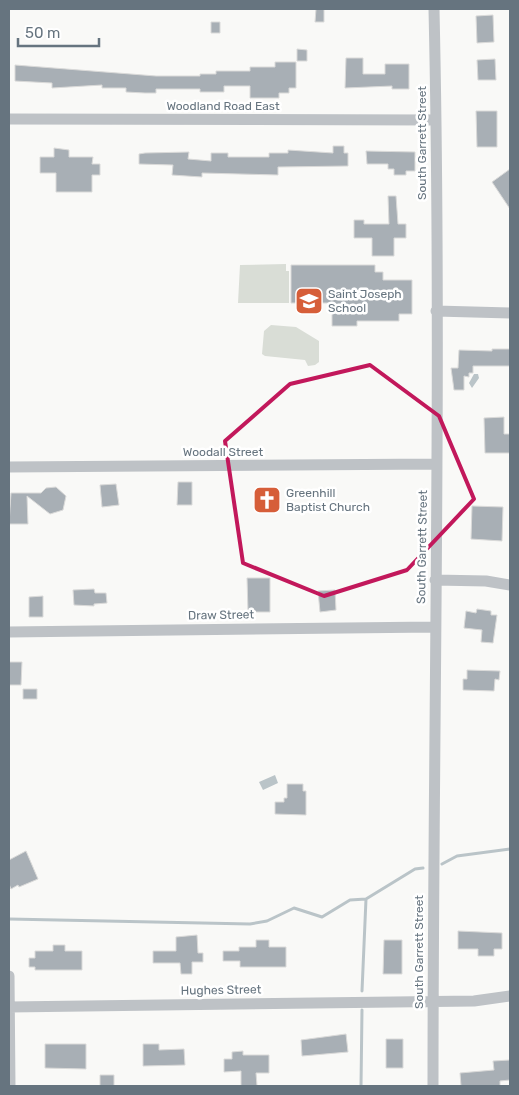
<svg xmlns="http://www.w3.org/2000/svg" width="519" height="1095" font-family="Rubik,sans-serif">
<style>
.green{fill:#d9ddd6}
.water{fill:#bac4c8}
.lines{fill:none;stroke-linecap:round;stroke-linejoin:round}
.stream{stroke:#bac4c8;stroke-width:3}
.building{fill:#a8afb5;stroke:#dadad9}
.minor{stroke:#bec2c6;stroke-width:11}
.marked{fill:none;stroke:#c2185b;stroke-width:4;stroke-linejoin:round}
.labels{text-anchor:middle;stroke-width:5;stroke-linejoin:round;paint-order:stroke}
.street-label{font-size:12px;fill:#66747f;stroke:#fff}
.poi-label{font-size:12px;fill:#66747f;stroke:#fff;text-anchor:start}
</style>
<rect width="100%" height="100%" fill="#f9f9f7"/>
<!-- green -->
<path class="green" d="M 286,264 L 286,271 L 289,271 L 289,303 L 238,303 L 240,265 Z
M 271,325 L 296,327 L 319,341 L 319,362 L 315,365 L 308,366 L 305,360 L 265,356 L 262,354 L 264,331 Z"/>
<!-- water -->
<path class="water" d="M 474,374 L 478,374 L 479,378 L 472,388 L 469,383 Z
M 275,775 L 278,783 L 263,790 L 259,782 Z"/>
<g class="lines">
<!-- stream -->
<path class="stream" d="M 442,864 L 457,856 L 510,849
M 9,919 L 250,924 L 267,921 L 294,908 L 322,917 L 350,900 L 366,899
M 362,991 L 366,899 L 415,869 L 423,868
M 361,1086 L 362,1010"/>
</g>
<!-- building -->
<path class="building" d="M 316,9 L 324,9 L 324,22 L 315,22 Z
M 493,15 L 494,42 L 477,43 L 476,16 Z
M 211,22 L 220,22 L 220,33 L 211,33 Z
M 297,49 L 307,50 L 307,61 L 297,61 Z
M 346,58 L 363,58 L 363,74 L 385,74 L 385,64 L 409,64 L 409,89 L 392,89 L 392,86 L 345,88 Z
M 495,59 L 496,80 L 478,80 L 477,60 Z
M 275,62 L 296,62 L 296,88 L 289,88 L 289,93 L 279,93 L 279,98 L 250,98 L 250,86 L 224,86 L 224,92 L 200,92 L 200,89 L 156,89 L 156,93 L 145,93 L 126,92 L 126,88 L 102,88 L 102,85 L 52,88 L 52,83 L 15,81 L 15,65 L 156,76 L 200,76 L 200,74 L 216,74 L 216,71 L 250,71 L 250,67 L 275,67 Z
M 476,111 L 497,111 L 497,147 L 477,147 Z
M 333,146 L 344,146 L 344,153 L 348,153 L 348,166 L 278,167 L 278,175 L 202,173 L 202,177 L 172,175 L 173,165 L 139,164 L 139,154 L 145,153 L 189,152 L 188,159 L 211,161 L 211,153 L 228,153 L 228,157 L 269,157 L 269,153 L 288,153 L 288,150 L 333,153 Z
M 54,148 L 69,150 L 69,157 L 93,157 L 92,164 L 100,164 L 100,175 L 92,175 L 92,192 L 56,192 L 56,173 L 40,173 L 40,157 L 54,157 Z
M 366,151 L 415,152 L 415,171 L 406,171 L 406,175 L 394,175 L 394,169 L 388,169 L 388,164 L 367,164 Z
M 510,169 L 510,209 L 492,182 Z
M 388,196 L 396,196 L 398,224 L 406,224 L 406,238 L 394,238 L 394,256 L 372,256 L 372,238 L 354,238 L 354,220 L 364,220 L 364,224 L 389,224 Z
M 291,265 L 375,265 L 375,272 L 383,272 L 383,280 L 412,280 L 412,314 L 399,314 L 399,321 L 357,321 L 357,326 L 332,326 L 332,303 L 291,303 Z
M 492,349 L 510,349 L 510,366 L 473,366 L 473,373 L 469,373 L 469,377 L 464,376 L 464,390 L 454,390 L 451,368 L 458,368 L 459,350 L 492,351 Z
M 504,417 L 504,434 L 510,434 L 510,453 L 485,453 L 484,418 Z
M 178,482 L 192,482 L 192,505 L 177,505 Z
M 116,484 L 119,505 L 102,507 L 100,485 Z
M 56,487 L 66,496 L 63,510 L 50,514 L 27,496 L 28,524 L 9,524 L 11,493 L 41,493 L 46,488 Z
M 472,506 L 503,507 L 502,541 L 471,539 Z
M 247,578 L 270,578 L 270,612 L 248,612 Z
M 94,589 L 95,593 L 106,593 L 107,603 L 94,604 L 94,606 L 74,605 L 73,590 Z
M 335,590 L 336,610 L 320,612 L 318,591 Z
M 43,596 L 43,617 L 29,617 L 29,597 Z
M 477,609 L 491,611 L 491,615 L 497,615 L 493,643 L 481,642 L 482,630 L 464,628 L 466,611 L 476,613 Z
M 9,662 L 22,662 L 21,685 L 9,685 Z
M 467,670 L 500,671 L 499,680 L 495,679 L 494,691 L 463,690 L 463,679 L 467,679 Z
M 23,689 L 37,689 L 37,699 L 23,699 Z
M 287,784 L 303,784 L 303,791 L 306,791 L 306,815 L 275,814 L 275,802 L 284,802 L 284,798 L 287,798 Z
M 26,851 L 38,879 L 19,887 L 18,885 L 11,889 L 9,884 L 9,860 Z
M 458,931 L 502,933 L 502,949 L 494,949 L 494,956 L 478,956 L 478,949 L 458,949 Z
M 197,935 L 198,953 L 203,953 L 203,962 L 192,962 L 192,974 L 181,974 L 180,963 L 153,963 L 153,951 L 176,951 L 176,937 Z
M 256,940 L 269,940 L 269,947 L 286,947 L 286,967 L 240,967 L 240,961 L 223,961 L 223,951 L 239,951 L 239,947 L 256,947 Z
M 384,940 L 402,940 L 402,974 L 383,974 Z
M 53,945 L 65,945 L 65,951 L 82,951 L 82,970 L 35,970 L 35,967 L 29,967 L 29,958 L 35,958 L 35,951 L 53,951 Z
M 346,1034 L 348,1052 L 302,1056 L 301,1040 Z
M 386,1039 L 403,1039 L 403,1068 L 386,1068 Z
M 45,1044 L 86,1044 L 86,1069 L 45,1068 Z
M 143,1044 L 159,1044 L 159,1050 L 184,1049 L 185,1065 L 143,1066 Z
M 243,1051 L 243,1055 L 269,1055 L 269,1073 L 256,1073 L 257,1086 L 241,1086 L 241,1071 L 224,1072 L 224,1059 L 232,1059 L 232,1052 Z
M 510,1060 L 510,1080 L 500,1081 L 500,1086 L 461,1086 L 460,1073 L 494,1070 L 493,1061 Z
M 100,1075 L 114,1075 L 114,1086 L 100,1086 Z"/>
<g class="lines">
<!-- minor -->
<path class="minor" d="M 9,119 L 436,120
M 436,311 L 510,313
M 9,467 L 437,464
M 435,580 L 486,581 L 510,585
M 9,632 L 434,627
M 9,976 L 10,1086
M 9,1007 L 474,1001 L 510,996
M 433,1086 C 433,727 442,368 434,9"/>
</g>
<!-- marked area -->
<path class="marked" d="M 370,365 L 439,416 L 474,499 L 407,570 L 324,596 L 243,563 L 225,441 L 290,384 Z"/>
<!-- icons -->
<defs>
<symbol id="school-square" viewBox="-11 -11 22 22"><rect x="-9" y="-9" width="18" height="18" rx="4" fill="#d65e39" stroke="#fff"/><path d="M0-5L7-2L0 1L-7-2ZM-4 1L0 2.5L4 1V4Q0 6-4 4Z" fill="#fff"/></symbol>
<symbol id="church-square" viewBox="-11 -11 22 22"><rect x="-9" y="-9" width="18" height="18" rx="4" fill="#d65e39" stroke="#fff"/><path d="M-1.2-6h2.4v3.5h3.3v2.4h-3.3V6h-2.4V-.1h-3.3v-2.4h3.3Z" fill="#fff"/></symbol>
</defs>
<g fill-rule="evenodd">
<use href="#school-square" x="293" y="285" width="32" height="32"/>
<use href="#church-square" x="251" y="484" width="32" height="32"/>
</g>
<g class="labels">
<!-- street labels -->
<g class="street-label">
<text x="223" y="110">Woodland Road East</text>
<text transform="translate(422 143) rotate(-90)" y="4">South Garrett Street</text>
<text x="223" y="456">Woodall Street</text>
<text transform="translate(422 547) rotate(-89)" y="4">South Garrett Street</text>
<text transform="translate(221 615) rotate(-1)" y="4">Draw Street</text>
<text transform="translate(419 952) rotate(-90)" y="4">South Garrett Street</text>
<text transform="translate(221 990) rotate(-1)" y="4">Hughes Street</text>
</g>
<!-- poi labels -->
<g class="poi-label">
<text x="328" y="298">Saint Joseph<tspan x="328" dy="14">School</tspan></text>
<text x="286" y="497">Greenhill<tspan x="286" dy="14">Baptist Church</tspan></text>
</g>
</g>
<!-- border -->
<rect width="519" height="1095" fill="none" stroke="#66747f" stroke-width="20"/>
<!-- scale -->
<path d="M18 38v8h81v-8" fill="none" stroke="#66747f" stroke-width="2.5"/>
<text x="25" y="38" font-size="15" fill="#66747f" stroke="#ffffff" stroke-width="4" paint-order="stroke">50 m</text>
</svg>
